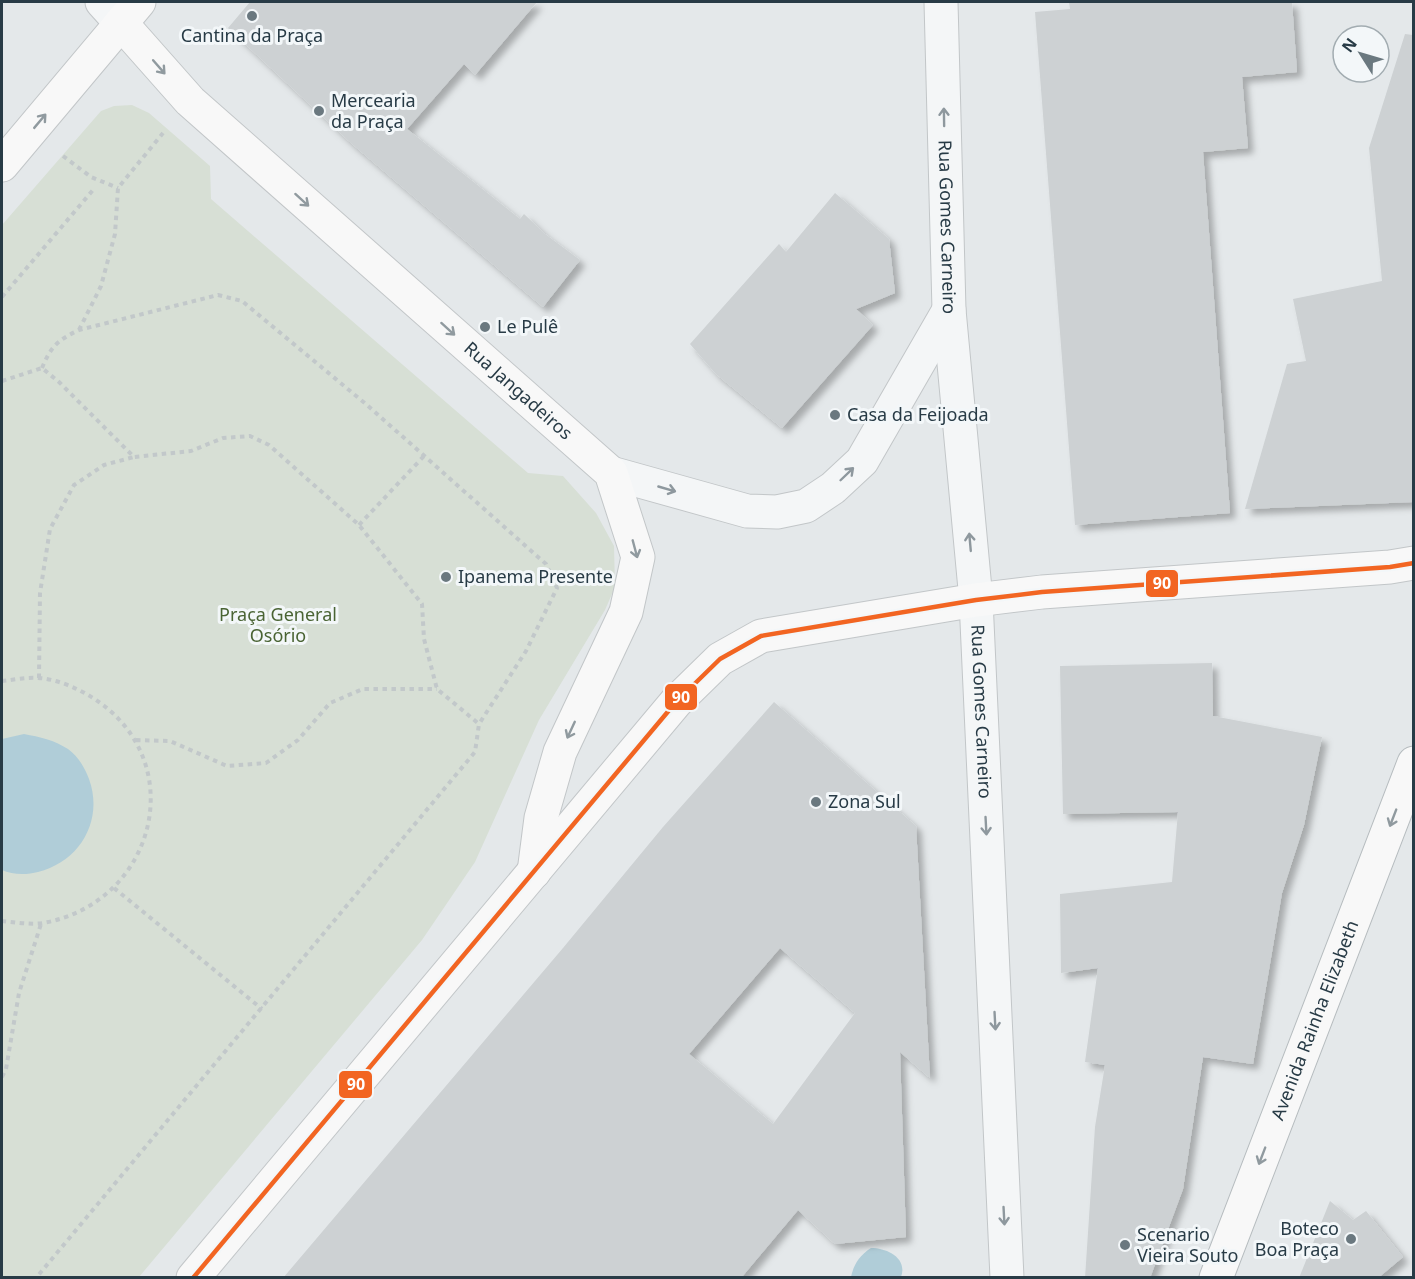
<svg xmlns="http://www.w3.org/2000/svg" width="1415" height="1279" font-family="'Noto Sans',sans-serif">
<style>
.green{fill:#d7dfd5}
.water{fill:#b0cdd8}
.building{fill:#cdd1d3;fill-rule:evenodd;filter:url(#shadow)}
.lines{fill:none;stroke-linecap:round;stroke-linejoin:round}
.minor-casing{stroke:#c2c6c8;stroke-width:35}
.secondary-casing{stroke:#c2c6c8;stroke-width:35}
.trunk-casing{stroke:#b6bcbf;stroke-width:35}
.path{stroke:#c2c8ca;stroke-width:4;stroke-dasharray:4.5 4.5;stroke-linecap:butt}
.minor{stroke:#f4f6f7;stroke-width:33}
.secondary{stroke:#f8f8f8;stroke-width:33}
.trunk{stroke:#f8f8f8;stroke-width:33}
.bus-1-casing{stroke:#f3f7f9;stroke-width:9}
.bus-1{stroke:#f26522;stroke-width:4.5}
.oneway{stroke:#909a9f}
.oneway2{stroke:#8e989e}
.poi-dot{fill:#6a787f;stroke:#f3f7f9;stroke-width:2}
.labels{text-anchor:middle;stroke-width:6;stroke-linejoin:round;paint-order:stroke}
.poi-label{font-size:18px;fill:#283b46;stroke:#f3f7f9;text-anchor:start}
.street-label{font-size:18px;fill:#283b46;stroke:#f3f7f9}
.park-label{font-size:18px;fill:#4a6434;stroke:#f3f7f9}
.line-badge{stroke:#f3f7f9;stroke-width:2}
.badge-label{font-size:16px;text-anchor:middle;font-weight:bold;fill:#fff}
</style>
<defs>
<filter id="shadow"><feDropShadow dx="5.5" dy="5.5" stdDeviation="3" flood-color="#0004"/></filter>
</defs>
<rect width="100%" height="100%" fill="#e4e8ea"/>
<!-- green -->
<path class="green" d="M 132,105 L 149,113 L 210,166 L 211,199 L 528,473 L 563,476 L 596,513 L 614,546 L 615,587 L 605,610 L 539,720 L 475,862 L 422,940 L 139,1277 L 2,1277 L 2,225 L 101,111 L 114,106 Z"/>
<!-- water -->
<path class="water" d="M 24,734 C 40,737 54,740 68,749 C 78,756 85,768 89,779 C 104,820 80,862 38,872 C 27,875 12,875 2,870 L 2,739 Z
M 871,1248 C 887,1248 908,1258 901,1277 L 851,1277 C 854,1264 859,1256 871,1248 Z"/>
<!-- building -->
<path class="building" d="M 250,2 L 537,2 L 475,75 L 464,64 L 407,129 L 520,219 L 524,214 L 545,234 L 580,260 L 543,307 L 351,143 L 228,28 Z
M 1069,2 L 1292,2 L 1297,72 L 1242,77 L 1248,148 L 1203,152 L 1230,513 L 1075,525 L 1035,12 L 1070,9 Z
M 1405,34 L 1413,35 L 1413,502 L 1245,509 L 1287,364 L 1306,361 L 1293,299 L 1382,281 L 1369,148 Z
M 835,193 L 889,239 L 895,293 L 856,309 L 873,325 L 782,428 L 716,374 L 690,344 L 779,244 L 786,252 Z
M 1212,663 L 1213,716 L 1322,737 L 1304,825 L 1282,893 L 1253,1064 L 1203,1057 L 1183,1189 L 1150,1278 L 1085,1278 L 1095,1127 L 1105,1065 L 1085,1062 L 1098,968 L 1061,973 L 1060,894 L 1172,882 L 1178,812 L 1063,814 L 1060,666 Z
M 774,702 L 916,826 L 930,1078 L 900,1052 L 906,1237 L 835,1244 L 798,1210 L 741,1278 L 283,1278 L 563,948 L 663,827 ZM 780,948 L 855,1013 L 773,1124 L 689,1054 Z
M 1330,1201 L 1353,1220 L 1366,1211 L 1403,1257 L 1378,1278 L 1299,1278 Z"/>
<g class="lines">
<defs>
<g id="minor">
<path d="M 102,2 L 121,23"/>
<path id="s1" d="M 941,2 L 949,310 L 976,600 L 1007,1278"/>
<path d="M 611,473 L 747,511 L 777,512 L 806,506 L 833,488 L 862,461 L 949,310"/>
</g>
<g id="secondary">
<path id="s2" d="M 121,23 L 190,101 L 611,473 L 638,557 L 626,612 L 560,752 L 541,818 L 534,872"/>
<path d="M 2,165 L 139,2"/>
<path d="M 193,1278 L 676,702 L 720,659 L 761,636 L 976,600 L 1042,592 L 1390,567 L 1414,563"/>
</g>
<g id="trunk">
<path id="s3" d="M 1216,1278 L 1414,763"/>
</g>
</defs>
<!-- minor casing -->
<use href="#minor" class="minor-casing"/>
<!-- secondary casing -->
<use href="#secondary" class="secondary-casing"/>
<!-- trunk casing -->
<use href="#trunk" class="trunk-casing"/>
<!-- path -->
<path class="path" d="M 63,156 L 91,177 L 118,188
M 2,297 L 93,190
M 79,330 L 101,286 L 115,234 L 118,188 L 163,133
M 42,368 C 51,346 58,340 79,330 L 218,295 L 242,301 L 367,405 L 546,564 L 557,588 L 526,651 L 479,724
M 2,381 L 42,368 L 59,382 L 134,457 L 191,451 L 223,438 L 250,436 L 269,445 L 359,525 L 422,604 L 424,639 L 437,689 L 479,724 L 475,752 L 36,1278
M 359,525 L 424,456
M 39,678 L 40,593 L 50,529 L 74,485 L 104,465 L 134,457
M 2,681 C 13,680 26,677 38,678 C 57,679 77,688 93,698 C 192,761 156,903 43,923 C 30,925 14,922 2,921
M 136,740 L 170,741 L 227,766 L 266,763 L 298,740 L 330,703 L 363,689 L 437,689
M 114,888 L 262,1009
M 2,1077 L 6,1069 L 19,993 L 41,924"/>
<!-- minor -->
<use href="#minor" class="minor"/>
<!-- secondary -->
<use href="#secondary" class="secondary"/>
<!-- trunk -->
<use href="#trunk" class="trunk"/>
<defs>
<path id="bus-1" d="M 193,1278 L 676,702 L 720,659 L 761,636 L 976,600 L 1042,592 L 1390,567 L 1414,563"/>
</defs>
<!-- bus-1 casing -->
<use href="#bus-1" class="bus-1-casing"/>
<!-- bus-1 -->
<use href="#bus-1" class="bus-1"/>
</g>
<!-- one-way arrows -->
<defs><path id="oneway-shaft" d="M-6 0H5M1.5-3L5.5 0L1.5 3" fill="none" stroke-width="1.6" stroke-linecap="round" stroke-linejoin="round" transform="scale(1.5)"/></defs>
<g class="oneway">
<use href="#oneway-shaft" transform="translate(159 67) rotate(49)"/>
<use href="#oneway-shaft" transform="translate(40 121) rotate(-50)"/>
<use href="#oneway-shaft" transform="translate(302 200) rotate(42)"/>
<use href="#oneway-shaft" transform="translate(448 329) rotate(42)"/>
<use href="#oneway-shaft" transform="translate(635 549) rotate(75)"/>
<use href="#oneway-shaft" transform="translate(571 730) rotate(115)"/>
<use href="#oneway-shaft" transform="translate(1393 818) rotate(111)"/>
<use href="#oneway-shaft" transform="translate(1262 1156) rotate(111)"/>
</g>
<g class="oneway2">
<use href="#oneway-shaft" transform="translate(944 117) rotate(-91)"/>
<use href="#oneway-shaft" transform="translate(847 474) rotate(-44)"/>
<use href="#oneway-shaft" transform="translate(667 489) rotate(16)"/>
<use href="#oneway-shaft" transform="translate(970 542) rotate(-95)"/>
<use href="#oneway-shaft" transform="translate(986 826) rotate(87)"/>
<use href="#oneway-shaft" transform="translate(995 1021) rotate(87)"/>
<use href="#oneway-shaft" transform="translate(1004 1216) rotate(87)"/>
</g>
<!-- markers -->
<g class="poi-dot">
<circle cx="252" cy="16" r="6"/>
<circle cx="319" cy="111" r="6"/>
<circle cx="485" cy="327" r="6"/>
<circle cx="835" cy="415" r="6"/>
<circle cx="446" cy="577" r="6"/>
<circle cx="816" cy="802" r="6"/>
<circle cx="1351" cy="1239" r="6"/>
<circle cx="1125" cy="1245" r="6"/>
</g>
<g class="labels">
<!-- poi labels -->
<g class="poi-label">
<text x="252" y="42" text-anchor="middle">Cantina da Praça</text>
<text x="331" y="107">Mercearia<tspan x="331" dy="21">da Praça</tspan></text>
<text x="497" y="333">Le Pulê</text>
<text x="847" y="421">Casa da Feijoada</text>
<text x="458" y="583">Ipanema Presente</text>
<text x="828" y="808">Zona Sul</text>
<text x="1339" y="1235" text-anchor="end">Boteco<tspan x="1339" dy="21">Boa Praça</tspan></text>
<text x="1137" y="1241">Scenario<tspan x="1137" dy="21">Vieira Souto</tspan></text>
</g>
<!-- street labels -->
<g class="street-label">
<text dy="6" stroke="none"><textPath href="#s1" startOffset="225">Rua Gomes Carneiro</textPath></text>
<text dy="6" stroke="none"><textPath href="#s2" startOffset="542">Rua Jangadeiros</textPath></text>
<text dy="6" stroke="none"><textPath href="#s1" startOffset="711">Rua Gomes Carneiro</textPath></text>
<text dy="6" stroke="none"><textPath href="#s3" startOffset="276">Avenida Rainha Elizabeth</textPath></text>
</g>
<!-- park labels -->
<g class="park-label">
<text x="278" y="621">Praça General<tspan x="278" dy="21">Osório</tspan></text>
</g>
</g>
<g class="line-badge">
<rect x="1145" y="569" width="34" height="29" rx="6" fill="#f26522"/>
<rect x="664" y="683" width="34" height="28" rx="6" fill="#f26522"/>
<rect x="338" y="1070" width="35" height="29" rx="6" fill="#f26522"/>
</g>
<g class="badge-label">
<text x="1162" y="589">90</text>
<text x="681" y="703">90</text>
<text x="356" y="1090">90</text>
</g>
<!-- border -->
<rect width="1415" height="1279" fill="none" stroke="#283b46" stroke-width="6"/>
<!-- north arrow -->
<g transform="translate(1361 54) rotate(307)"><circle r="28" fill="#f3f7f9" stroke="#a2acb1" stroke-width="1.5"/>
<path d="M0-4.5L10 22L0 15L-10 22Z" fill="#6a787f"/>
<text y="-9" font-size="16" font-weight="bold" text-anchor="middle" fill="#283b46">N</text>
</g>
</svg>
